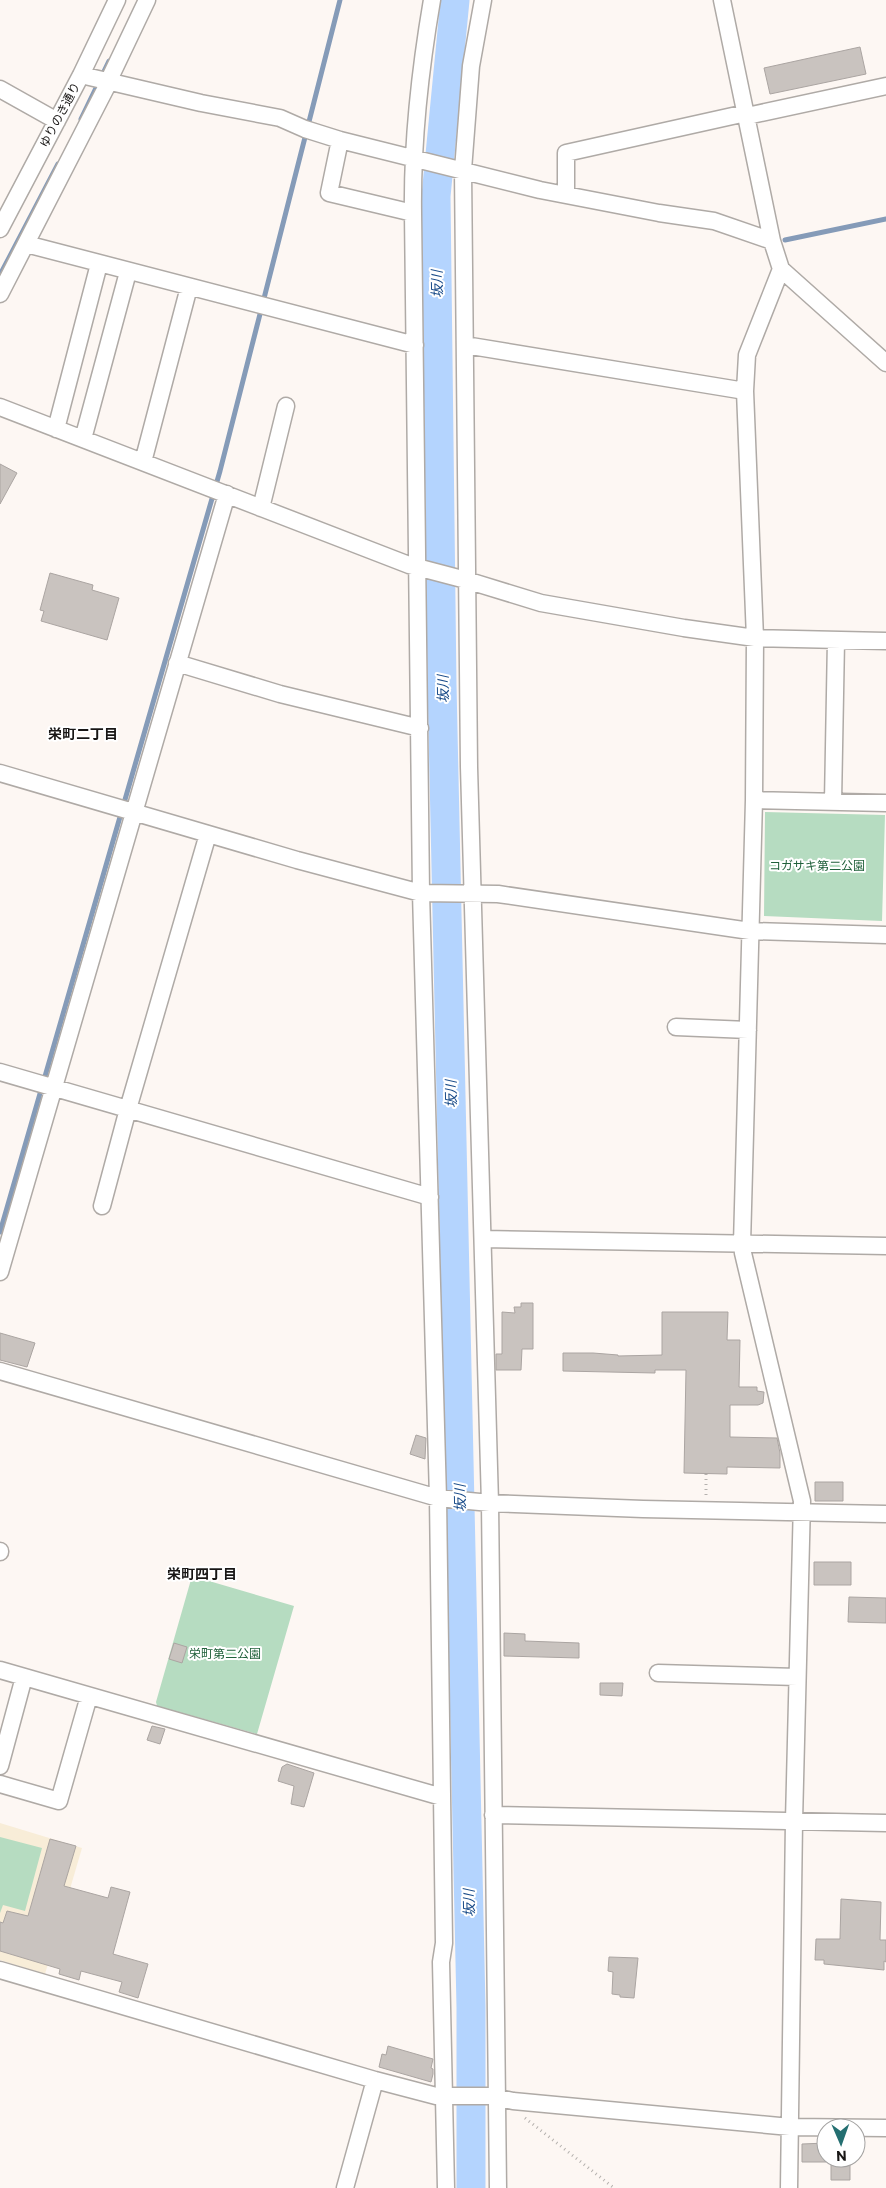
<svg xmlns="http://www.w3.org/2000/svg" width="886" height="2188" font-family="Commissioner,'Noto Sans JP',sans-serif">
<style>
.education{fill:#f8edd8}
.green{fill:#b6dcc1}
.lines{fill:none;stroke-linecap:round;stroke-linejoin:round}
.stream{stroke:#859bb8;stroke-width:5}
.river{stroke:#b4d4fe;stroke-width:29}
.building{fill:#c9c3bf;stroke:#aba5a2}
.minor-casing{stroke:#afaaa6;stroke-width:19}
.path{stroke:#b5b1ae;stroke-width:3;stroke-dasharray:1 4;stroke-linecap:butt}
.minor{stroke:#fff;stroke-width:16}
.labels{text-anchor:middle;stroke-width:4;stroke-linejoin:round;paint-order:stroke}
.street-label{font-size:12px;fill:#181615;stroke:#fff}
.park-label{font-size:12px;fill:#20613b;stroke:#fff}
.water-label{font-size:14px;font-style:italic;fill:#194b89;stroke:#fff}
.neighbourhood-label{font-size:14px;font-weight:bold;fill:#181615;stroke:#fff}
</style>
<rect width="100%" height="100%" fill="#fdf7f3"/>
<!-- education -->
<path class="education" d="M 0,1823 L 82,1848 L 45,1974 L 0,1960 Z"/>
<!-- green -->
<path class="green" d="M 765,812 L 885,815 L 882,921 L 764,916 Z
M 192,1576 L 294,1606 L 257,1734 L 157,1706 L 156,1702 Z
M 0,1837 L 42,1848 L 25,1911 L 3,1905 L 0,1913 Z"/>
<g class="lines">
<!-- stream -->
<path class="stream" d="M 81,119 L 109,61
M 785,240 L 886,219
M 0,275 L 58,164
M 0,1232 L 220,471 L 340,0"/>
<!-- river -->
<path class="river" d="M 455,0 L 436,196 L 442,685 L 471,2007 L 471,2188"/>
</g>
<!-- building -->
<path class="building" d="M 860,47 L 866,74 L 770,94 L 764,68 Z
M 0,464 L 17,473 L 0,504 Z
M 50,573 L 93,585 L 92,590 L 119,598 L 107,640 L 41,621 L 44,611 L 40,610 Z
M 521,1303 L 533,1303 L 533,1349 L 522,1349 L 521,1370 L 496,1370 L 496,1354 L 502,1354 L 502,1312 L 515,1313 L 514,1307 L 521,1307 Z
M 662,1312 L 728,1312 L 727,1340 L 740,1340 L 739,1387 L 757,1387 L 757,1391 L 764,1392 L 763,1403 L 758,1405 L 730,1405 L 730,1437 L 777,1438 L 780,1453 L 780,1468 L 727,1467 L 727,1474 L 684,1473 L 686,1370 L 655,1370 L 655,1373 L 563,1371 L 563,1353 L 593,1353 L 618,1355 L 618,1356 L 662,1355 Z
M 0,1333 L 35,1343 L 27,1367 L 0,1360 Z
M 416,1435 L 426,1438 L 425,1459 L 410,1454 Z
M 815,1482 L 843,1482 L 843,1501 L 815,1501 Z
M 814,1562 L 851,1562 L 851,1585 L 814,1585 Z
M 849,1597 L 886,1598 L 886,1623 L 848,1622 Z
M 504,1633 L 525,1634 L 525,1641 L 579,1643 L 579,1658 L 504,1656 Z
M 174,1643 L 187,1647 L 182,1663 L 169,1659 Z
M 600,1683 L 623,1683 L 622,1696 L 600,1695 Z
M 152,1726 L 165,1729 L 160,1744 L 147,1740 Z
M 287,1764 L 314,1773 L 304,1807 L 291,1804 L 294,1786 L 278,1781 L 282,1767 Z
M 50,1839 L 76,1846 L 64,1886 L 108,1898 L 111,1887 L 130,1892 L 113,1954 L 148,1964 L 138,1998 L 119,1992 L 122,1982 L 81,1971 L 79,1980 L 59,1974 L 60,1969 L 0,1951 L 0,1922 L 3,1923 L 7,1911 L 28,1916 Z
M 841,1899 L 881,1902 L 880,1940 L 886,1940 L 886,1962 L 884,1961 L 884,1970 L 824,1964 L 824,1960 L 815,1960 L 816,1939 L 840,1939 Z
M 609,1957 L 638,1958 L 634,1998 L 620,1997 L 620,1995 L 612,1994 L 613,1972 L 608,1971 Z
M 388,2046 L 433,2059 L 431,2068 L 433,2069 L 433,2074 L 431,2082 L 379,2067 L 382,2054 L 386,2055 Z
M 826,2143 L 826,2162 L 802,2162 L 802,2144 Z
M 831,2158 L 850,2158 L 850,2180 L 831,2180 Z"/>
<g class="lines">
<defs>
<path id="minor" d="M 432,0 C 420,70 412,142 413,213 L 421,893 L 438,1498 L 444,1943 L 441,1962 L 446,2188
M 483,0 L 471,66 L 463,170 L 469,767 L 490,1503 L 498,2188
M 722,0 L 772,241
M 81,75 L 201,103 L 280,118 L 305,129 L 340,140 L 540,190 L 659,213 L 714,221 L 772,241 L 781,269 L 747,355 L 745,391 L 755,638 L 754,800 L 742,1244 L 743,1253 L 802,1501 L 794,1821 L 789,2188
M 108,82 L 147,0
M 0,89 L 57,121
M 747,116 L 886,86
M 340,140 L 329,193 L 413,213
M 566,194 L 566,153 L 746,113
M 0,229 L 81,75 L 117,0
M 26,244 L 415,345
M 781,269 L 886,363
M 0,294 L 109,82
M 465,345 L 745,391
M 0,407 L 409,565 L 466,580 L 541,603 L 684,628 L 755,638 L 886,641
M 56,429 L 99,264
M 83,439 L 128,272
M 143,462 L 189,287
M 261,508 L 286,406
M 177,663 L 280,694 L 420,728
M 0,773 L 297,860 L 421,893 L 498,894 L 750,931 L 886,935
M 754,800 L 886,803
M 833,802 L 836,640
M 676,1027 L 748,1030
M 0,1072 L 430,1197
M 102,1206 L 128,1109 L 208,834
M 483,1239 L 886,1246
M 0,1272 L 227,494
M 0,1371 L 438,1498 L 490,1503 L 643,1509 L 886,1514
M 0,1552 L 0,1551
M 0,1670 L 442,1797
M 658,1673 L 797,1677
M 0,1766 L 24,1677
M 0,1784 L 59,1801 L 89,1696
M 493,1815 L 886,1823
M 0,1970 L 375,2080 L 436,2096 L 490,2096 L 513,2101 L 790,2127 L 886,2128
M 345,2188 L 375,2080"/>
</defs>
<!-- minor casing -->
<use href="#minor" class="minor-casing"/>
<!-- path -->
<path class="path" d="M 706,1495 L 706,1473
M 525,2118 L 614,2188"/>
<!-- minor -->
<use href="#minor" class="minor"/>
</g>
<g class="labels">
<!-- street labels -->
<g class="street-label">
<text transform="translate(60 115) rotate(-62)" y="4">ゆりのき通り</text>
</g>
<!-- park labels -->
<g class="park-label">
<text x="817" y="870">コガサキ第二公園</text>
<text x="225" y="1658">栄町第二公園</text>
</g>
<!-- water labels -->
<g class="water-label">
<text transform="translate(437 284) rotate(-91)" y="5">坂川</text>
<text transform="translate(443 689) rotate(-91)" y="5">坂川</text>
<text transform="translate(451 1094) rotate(-91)" y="5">坂川</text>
<text transform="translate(460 1498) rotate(-91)" y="5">坂川</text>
<text transform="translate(469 1903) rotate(-91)" y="5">坂川</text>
</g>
<!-- neighbourhood labels -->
<g class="neighbourhood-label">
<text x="83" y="739">栄町二丁目</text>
<text x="202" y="1579">栄町四丁目</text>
</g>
</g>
<!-- north arrow -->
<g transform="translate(841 2143) rotate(178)"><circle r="24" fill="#ffffff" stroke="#a3a2a1"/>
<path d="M0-4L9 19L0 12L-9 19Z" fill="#246f71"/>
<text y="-8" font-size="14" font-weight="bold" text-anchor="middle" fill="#181615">N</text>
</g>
</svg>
